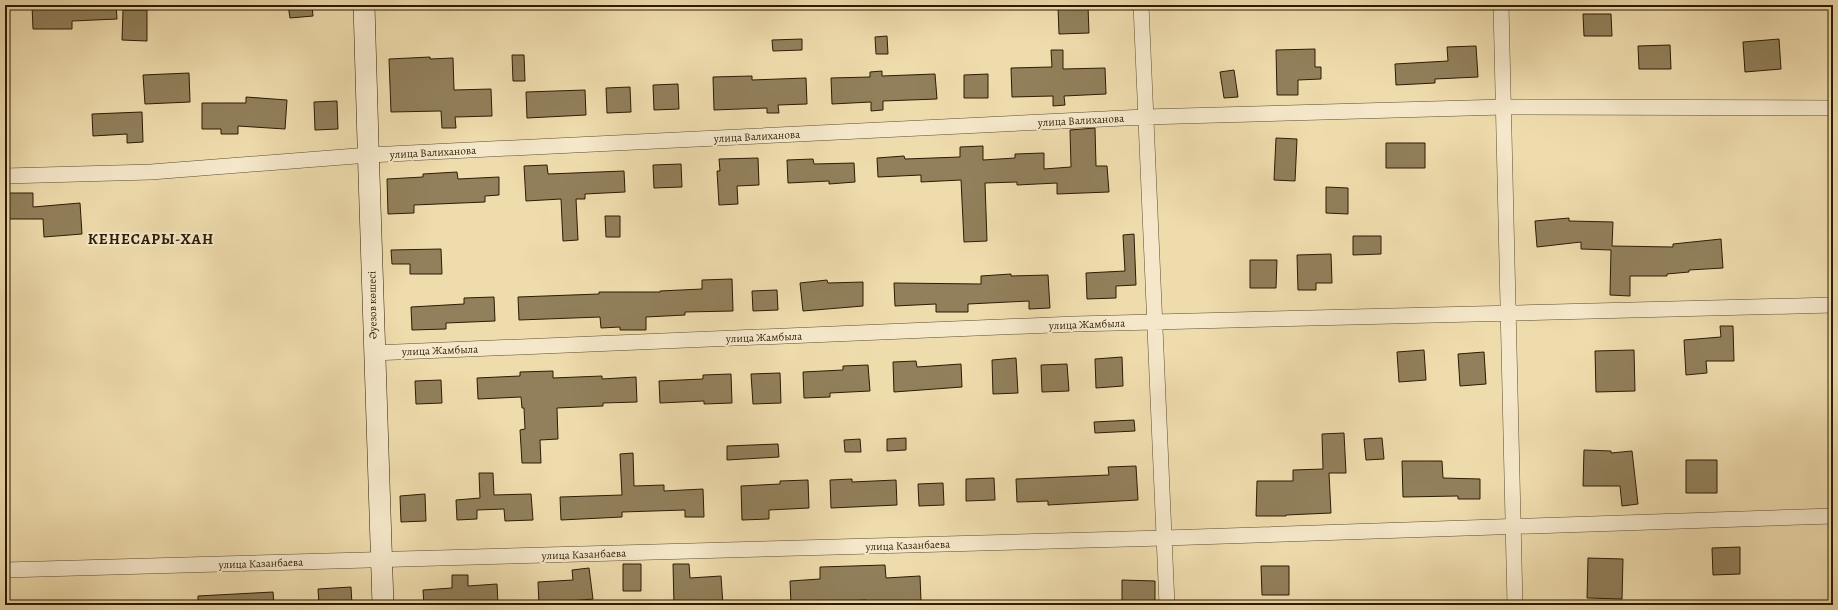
<svg xmlns="http://www.w3.org/2000/svg" width="1838" height="610" font-family="Alegreya,serif">
<style>
.building{fill:#91805b;stroke:#2c1c03}
.lines{fill:none;stroke-linecap:round;stroke-linejoin:round}
.minor-casing{stroke:#5d4c2e;stroke-width:16}
.secondary-casing{stroke:#2c1c03;stroke-width:22}
.minor{stroke:#f5e8ca;stroke-width:15}
.secondary{stroke:#f5e8ca;stroke-width:21}
.labels{text-anchor:middle;stroke-width:4;stroke-linejoin:round;paint-order:stroke}
.street-label{font-size:11px;fill:#2c1c03;stroke:#f5e8ca}
.district-label{font-size:15px;font-weight:bold;letter-spacing:1px;fill:#2c1c03;stroke:#f5e8ca}
</style>
<rect width="100%" height="100%" fill="#efdcad"/>
<filter id="stains"><feTurbulence type="fractalNoise" baseFrequency=".005" numOctaves="4"/><feColorMatrix values="0 0 0 0 .2 0 0 0 0 .09 0 0 0 0 .02 0 0 0 .5 -.17"/></filter>
<radialGradient id="worn" r=".72"><stop offset=".6" stop-color="#630" stop-opacity="0"/><stop offset="1" stop-color="#630" stop-opacity=".3"/></radialGradient>
<!-- building -->
<path class="building" d="M 32,5 L 116,5 L 117,19 L 72,21 L 72,29 L 33,29 Z
M 288,5 L 312,5 L 313,16 L 290,18 Z
M 1088,6 L 1089,33 L 1059,34 L 1058,7 Z
M 123,10 L 147,10 L 147,41 L 122,40 Z
M 1583,14 L 1611,14 L 1612,36 L 1584,36 Z
M 887,36 L 888,54 L 876,54 L 875,37 Z
M 802,39 L 802,50 L 773,51 L 772,40 Z
M 1779,39 L 1781,69 L 1745,72 L 1743,42 Z
M 1670,45 L 1671,69 L 1639,69 L 1638,46 Z
M 1476,46 L 1478,77 L 1435,79 L 1435,83 L 1396,85 L 1395,64 L 1448,61 L 1447,47 Z
M 1315,49 L 1315,67 L 1321,67 L 1321,79 L 1298,80 L 1298,95 L 1277,95 L 1276,50 Z
M 1051,50 L 1063,50 L 1063,69 L 1105,68 L 1106,94 L 1064,96 L 1065,105 L 1053,106 L 1053,96 L 1012,97 L 1011,68 L 1052,67 Z
M 512,55 L 524,55 L 525,81 L 513,81 Z
M 430,57 L 430,59 L 453,58 L 454,90 L 491,89 L 492,116 L 455,117 L 456,128 L 442,128 L 441,111 L 391,112 L 389,59 Z
M 1234,70 L 1238,97 L 1224,98 L 1220,72 Z
M 882,71 L 882,76 L 935,74 L 937,99 L 883,101 L 883,110 L 871,111 L 871,102 L 832,104 L 831,78 L 870,77 L 870,72 Z
M 189,73 L 190,102 L 145,104 L 143,75 Z
M 988,74 L 988,98 L 964,98 L 964,75 Z
M 752,76 L 752,80 L 806,78 L 807,104 L 778,105 L 779,113 L 767,113 L 767,108 L 714,110 L 713,77 Z
M 678,84 L 679,109 L 654,110 L 653,85 Z
M 630,87 L 631,112 L 607,113 L 606,88 Z
M 585,90 L 586,115 L 527,118 L 526,92 Z
M 246,97 L 287,100 L 285,129 L 238,126 L 238,134 L 221,134 L 221,129 L 202,129 L 202,103 L 246,103 Z
M 337,101 L 338,129 L 315,130 L 314,102 Z
M 142,112 L 143,142 L 127,143 L 127,134 L 93,136 L 92,114 Z
M 1095,128 L 1096,166 L 1107,166 L 1109,192 L 1057,194 L 1057,183 L 1017,185 L 1017,182 L 985,183 L 987,241 L 964,242 L 961,180 L 921,182 L 921,175 L 878,177 L 877,158 L 904,156 L 905,159 L 960,157 L 960,147 L 983,146 L 983,160 L 1015,158 L 1015,154 L 1044,153 L 1044,169 L 1071,167 L 1070,130 Z
M 1276,138 L 1297,139 L 1295,181 L 1274,180 Z
M 1386,143 L 1425,143 L 1425,168 L 1386,168 Z
M 758,158 L 759,185 L 737,186 L 738,204 L 719,205 L 717,171 L 720,171 L 719,159 Z
M 813,159 L 814,164 L 854,163 L 855,182 L 829,184 L 829,181 L 788,183 L 787,160 Z
M 681,164 L 682,187 L 654,188 L 653,165 Z
M 547,165 L 548,174 L 624,171 L 625,192 L 585,194 L 585,199 L 576,199 L 578,240 L 563,241 L 561,199 L 526,201 L 524,166 Z
M 457,172 L 458,179 L 499,177 L 499,195 L 485,196 L 485,202 L 414,205 L 414,213 L 388,214 L 387,179 L 423,177 L 423,174 Z
M 1326,187 L 1348,188 L 1348,214 L 1326,213 Z
M 5,193 L 33,193 L 33,207 L 80,203 L 82,234 L 44,237 L 43,219 L 5,219 Z
M 605,216 L 620,216 L 620,237 L 606,237 Z
M 1569,218 L 1569,221 L 1613,222 L 1612,246 L 1673,247 L 1673,244 L 1721,239 L 1723,268 L 1689,270 L 1689,272 L 1667,274 L 1667,276 L 1630,276 L 1630,296 L 1610,295 L 1611,250 L 1581,249 L 1581,242 L 1537,247 L 1535,221 Z
M 1134,234 L 1136,285 L 1116,286 L 1116,298 L 1087,299 L 1086,273 L 1125,271 L 1123,235 Z
M 1353,236 L 1381,236 L 1381,254 L 1353,255 Z
M 441,249 L 442,274 L 410,274 L 410,264 L 392,264 L 391,250 Z
M 1331,254 L 1332,283 L 1316,283 L 1316,290 L 1298,290 L 1297,255 Z
M 1250,260 L 1277,260 L 1276,288 L 1250,288 Z
M 1011,274 L 1011,276 L 1048,275 L 1050,308 L 1029,309 L 1029,301 L 968,304 L 968,312 L 936,312 L 936,304 L 895,306 L 894,283 L 981,284 L 981,276 Z
M 732,279 L 733,311 L 685,312 L 685,315 L 646,317 L 646,330 L 620,330 L 620,327 L 601,328 L 600,317 L 519,320 L 518,297 L 599,294 L 599,292 L 660,292 L 660,291 L 702,289 L 702,280 Z
M 827,280 L 828,283 L 863,282 L 863,306 L 803,311 L 800,283 Z
M 777,290 L 778,310 L 753,311 L 752,291 Z
M 494,297 L 495,321 L 446,323 L 446,329 L 412,330 L 411,307 L 464,304 L 464,298 Z
M 1720,326 L 1733,326 L 1734,361 L 1706,361 L 1707,373 L 1686,375 L 1684,340 L 1721,337 Z
M 1424,350 L 1426,380 L 1399,382 L 1397,352 Z
M 1634,350 L 1635,391 L 1596,392 L 1595,351 Z
M 1484,352 L 1486,384 L 1460,386 L 1458,354 Z
M 1122,357 L 1123,386 L 1096,388 L 1095,359 Z
M 1016,358 L 1018,393 L 993,394 L 992,360 Z
M 916,361 L 917,367 L 961,364 L 962,387 L 894,392 L 893,362 Z
M 1067,364 L 1069,391 L 1042,392 L 1041,365 Z
M 868,365 L 870,391 L 830,393 L 830,397 L 804,398 L 803,372 L 843,370 L 843,366 Z
M 553,371 L 553,378 L 602,376 L 602,379 L 636,377 L 637,402 L 603,403 L 603,406 L 557,408 L 558,439 L 540,440 L 541,463 L 522,463 L 520,430 L 525,429 L 524,408 L 522,408 L 521,397 L 478,399 L 477,378 L 520,376 L 520,372 Z
M 780,373 L 781,403 L 753,404 L 751,374 Z
M 731,374 L 732,403 L 704,404 L 704,401 L 660,403 L 659,381 L 703,379 L 703,375 Z
M 441,380 L 442,403 L 416,404 L 415,381 Z
M 1134,420 L 1135,431 L 1095,433 L 1094,422 Z
M 1344,433 L 1346,473 L 1329,473 L 1331,513 L 1286,515 L 1286,516 L 1256,516 L 1257,481 L 1293,481 L 1293,470 L 1323,469 L 1322,434 Z
M 906,438 L 906,450 L 887,451 L 887,439 Z
M 1382,438 L 1384,459 L 1366,460 L 1364,439 Z
M 860,439 L 861,452 L 845,452 L 844,440 Z
M 778,444 L 779,457 L 727,460 L 727,446 Z
M 1584,450 L 1611,451 L 1611,453 L 1632,451 L 1638,504 L 1622,506 L 1620,486 L 1583,486 Z
M 633,453 L 634,486 L 664,485 L 664,491 L 703,489 L 704,517 L 685,517 L 685,510 L 622,512 L 622,517 L 561,520 L 560,497 L 622,495 L 620,454 Z
M 1686,460 L 1717,460 L 1717,493 L 1686,493 Z
M 1402,461 L 1442,461 L 1443,478 L 1480,479 L 1480,499 L 1458,499 L 1458,496 L 1403,497 Z
M 1136,466 L 1138,500 L 1048,505 L 1048,501 L 1017,502 L 1016,479 L 1109,475 L 1108,467 Z
M 479,473 L 493,473 L 494,495 L 531,494 L 533,520 L 505,521 L 504,509 L 477,510 L 477,519 L 457,520 L 456,500 L 480,498 Z
M 994,478 L 995,500 L 966,501 L 966,479 Z
M 852,479 L 852,482 L 896,480 L 897,505 L 831,508 L 830,480 Z
M 808,480 L 809,508 L 769,510 L 769,519 L 742,520 L 741,486 L 780,484 L 780,481 Z
M 943,483 L 944,505 L 919,506 L 918,484 Z
M 425,494 L 426,521 L 401,522 L 400,496 Z
M 1740,547 L 1740,574 L 1713,575 L 1712,548 Z
M 1588,558 L 1623,559 L 1622,599 L 1587,598 Z
M 623,564 L 641,564 L 641,591 L 623,591 Z
M 673,564 L 689,564 L 690,578 L 721,576 L 723,605 L 674,605 Z
M 885,565 L 886,578 L 920,576 L 921,601 L 891,602 L 891,605 L 867,605 L 866,600 L 804,603 L 804,605 L 791,605 L 790,581 L 820,579 L 820,567 Z
M 1261,566 L 1289,566 L 1289,595 L 1262,595 Z
M 589,568 L 593,599 L 570,601 L 570,605 L 539,605 L 538,582 L 573,580 L 572,570 Z
M 452,575 L 468,575 L 468,586 L 497,584 L 498,605 L 424,605 L 423,590 L 452,588 Z
M 1122,580 L 1155,581 L 1155,605 L 1122,605 Z
M 351,587 L 352,605 L 319,605 L 318,589 Z
M 273,592 L 274,605 L 198,605 L 198,596 Z"/>
<g class="lines">
<defs>
<path id="minor" d="M 1141,5 L 1167,605
M 1501,5 L 1515,605
M 5,176 L 151,172 L 369,155 L 1145,117 L 1504,107 L 1833,108
M 373,353 L 1075,324 L 1833,305
M 5,570 L 1164,538 L 1833,516"/>
<path id="secondary" d="M 364,5 C 370,205 375,405 383,605"/>
</defs>
<!-- minor casing -->
<use href="#minor" class="minor-casing"/>
<!-- secondary casing -->
<use href="#secondary" class="secondary-casing"/>
<!-- minor -->
<use href="#minor" class="minor"/>
<!-- secondary -->
<use href="#secondary" class="secondary"/>
</g>
<g class="labels">
<!-- street labels -->
<g class="street-label">
<text transform="translate(1081 120) rotate(-3)" y="4">улица Валиханова</text>
<text transform="translate(757 136) rotate(-3)" y="4">улица Валиханова</text>
<text transform="translate(433 152) rotate(-3)" y="4">улица Валиханова</text>
<text transform="translate(372 305) rotate(-91)" y="4">Әуезов көшесі</text>
<text transform="translate(1087 324) rotate(-2)" y="4">улица Жамбыла</text>
<text transform="translate(764 337) rotate(-2)" y="4">улица Жамбыла</text>
<text transform="translate(440 350) rotate(-2)" y="4">улица Жамбыла</text>
<text transform="translate(908 545) rotate(-2)" y="4">улица Казанбаева</text>
<text transform="translate(584 554) rotate(-2)" y="4">улица Казанбаева</text>
<text transform="translate(261 563) rotate(-2)" y="4">улица Казанбаева</text>
</g>
<!-- district labels -->
<g class="district-label">
<text x="151" y="244">КЕНЕСАРЫ-ХАН</text>
</g>
</g>
<!-- margin -->
<rect width="1838" height="610" fill="none" stroke="#efdcad" stroke-width="20"/>
<rect x="6" y="6" width="1826" height="598" fill="none" stroke="#2c1c03" stroke-width="2"/>
<rect x="10" y="10" width="1818" height="590" fill="none" stroke="#2c1c03"/>
<rect width="100%" height="100%" filter="url(#stains)"/>
<rect width="100%" height="100%" fill="url(#worn)"/>
</svg>
